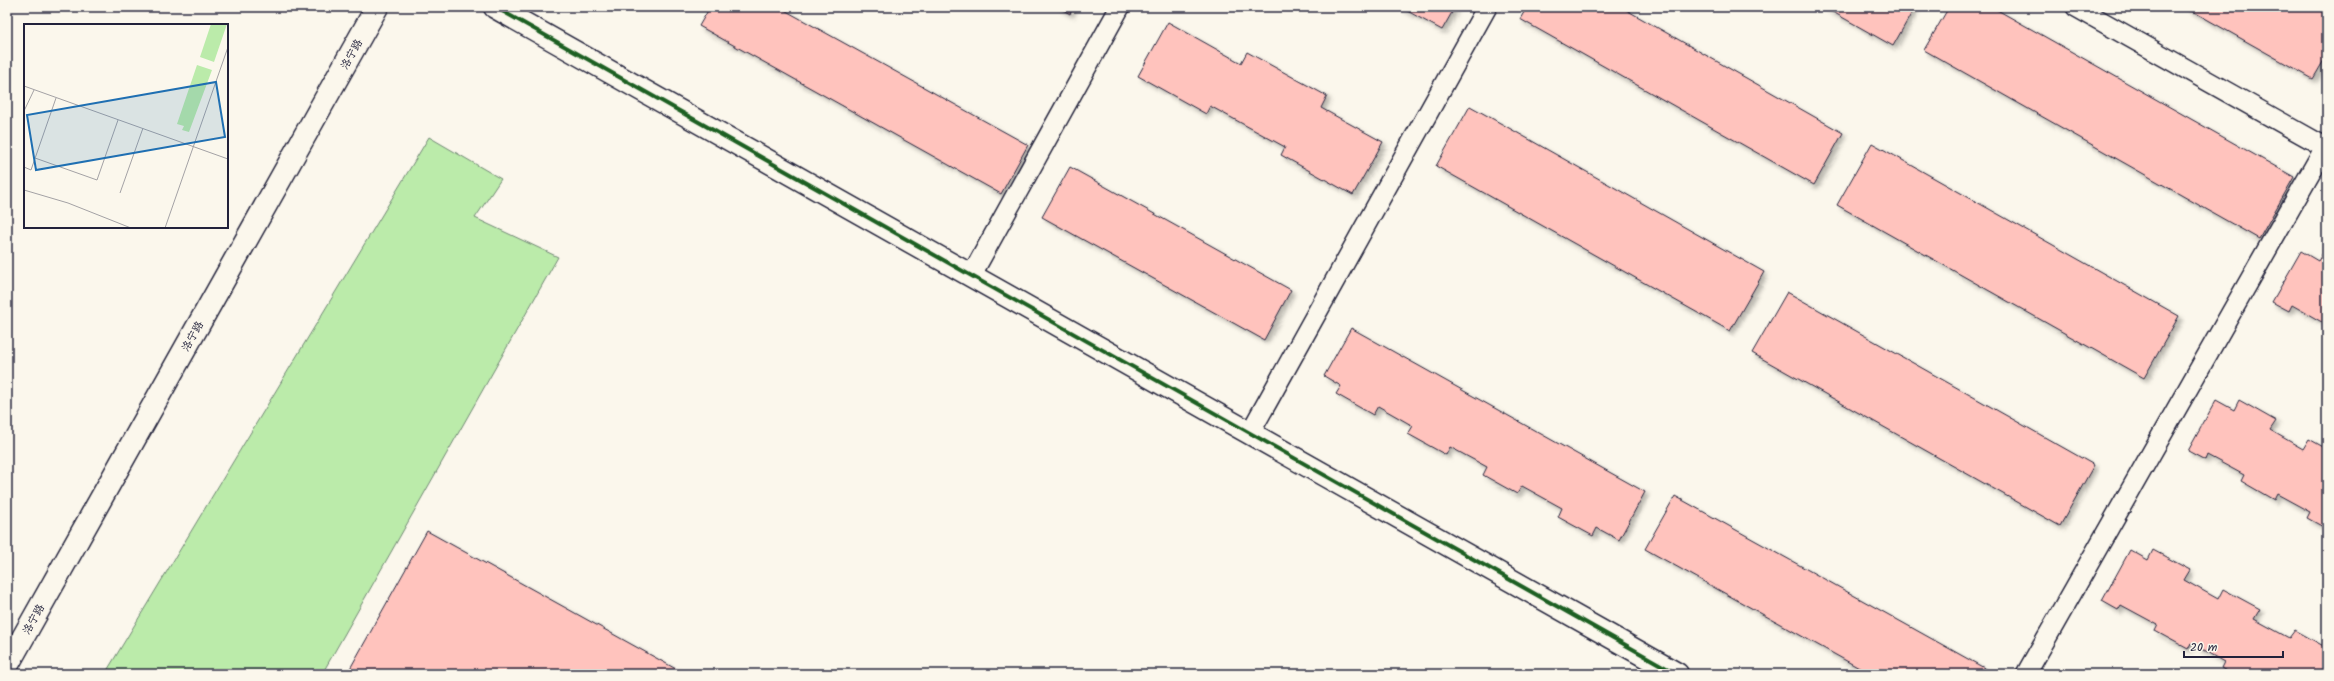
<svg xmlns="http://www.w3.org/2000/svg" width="2334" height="681" font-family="Kalam,'LXGW WenKai TC',sans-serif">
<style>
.green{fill:#bbebaa;stroke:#6e8672}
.building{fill:#ffc3bd;stroke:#22223b;filter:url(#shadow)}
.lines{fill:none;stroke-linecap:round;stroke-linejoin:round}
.service-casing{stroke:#22223b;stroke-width:22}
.tertiary-casing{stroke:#22223b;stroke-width:25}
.secondary-casing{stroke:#22223b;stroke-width:25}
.service{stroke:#fbf7ec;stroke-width:19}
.tertiary{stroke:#fbf7ec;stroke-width:22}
.secondary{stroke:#fbf7ec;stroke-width:22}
.cycleway-casing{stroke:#fbf7ec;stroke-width:6}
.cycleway{stroke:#1b5e20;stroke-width:4}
.labels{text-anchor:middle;stroke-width:3;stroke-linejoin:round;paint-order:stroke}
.street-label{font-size:11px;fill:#22223b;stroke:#fbf7ec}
.inset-road{fill:none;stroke:#a4a2a5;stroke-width:1}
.view{fill:#1f6fb2;fill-opacity:0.15;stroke:#1f6fb2;stroke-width:2}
.inset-edge{fill:none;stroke:#22223b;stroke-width:2}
</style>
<defs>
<filter id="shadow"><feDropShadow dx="3.5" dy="3.5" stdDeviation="2" flood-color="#0004"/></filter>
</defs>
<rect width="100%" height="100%" fill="#fbf7ec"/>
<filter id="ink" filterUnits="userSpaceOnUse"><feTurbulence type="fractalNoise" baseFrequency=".025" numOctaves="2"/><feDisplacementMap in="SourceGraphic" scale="8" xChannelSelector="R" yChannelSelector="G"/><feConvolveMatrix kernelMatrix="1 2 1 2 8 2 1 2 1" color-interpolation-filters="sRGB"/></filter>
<g filter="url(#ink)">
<!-- green -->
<path class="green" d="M 429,137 L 501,179 L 475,218 L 558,257 L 322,674 L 105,674 Z"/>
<!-- building -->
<path class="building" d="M 710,7 L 779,7 L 1028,145 L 1001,194 L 699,26 Z
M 1058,7 L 1073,7 L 1070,14 Z
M 1400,7 L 1455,7 L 1442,30 Z
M 1527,7 L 1621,7 L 1843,133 L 1814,185 L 1520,19 Z
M 1824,7 L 1915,7 L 1893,46 Z
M 1949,7 L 1992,7 L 2294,177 L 2259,239 L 1924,50 Z
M 2185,7 L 2327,7 L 2327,55 L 2313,79 Z
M 1168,22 L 1241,63 L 1247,52 L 1327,96 L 1321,108 L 1383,142 L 1353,195 L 1281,155 L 1285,147 L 1210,106 L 1206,114 L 1138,76 Z
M 1470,106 L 1764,272 L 1730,331 L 1436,166 Z
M 1872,143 L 2179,316 L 2144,378 L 1837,205 Z
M 1070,167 L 1291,290 L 1264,340 L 1042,217 Z
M 2301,251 L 2318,261 L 2324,251 L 2327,253 L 2327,325 L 2292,305 L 2289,311 L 2272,302 Z
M 1787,292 L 2094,465 L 2060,526 L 1752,353 Z
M 1351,328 L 1645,492 L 1619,540 L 1597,528 L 1593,536 L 1558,517 L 1562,508 L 1522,486 L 1517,494 L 1483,475 L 1487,467 L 1450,447 L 1446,455 L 1408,434 L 1413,426 L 1378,406 L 1373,415 L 1336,394 L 1341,386 L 1324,376 Z
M 2216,400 L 2234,410 L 2239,400 L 2276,421 L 2270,430 L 2303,449 L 2309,439 L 2327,449 L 2327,529 L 2307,518 L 2310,512 L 2277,494 L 2274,500 L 2241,481 L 2244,475 L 2207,455 L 2205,460 L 2188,451 Z
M 1675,496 L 1995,674 L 1870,674 L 1645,549 Z
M 427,531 L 685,674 L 347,674 Z
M 2130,550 L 2148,560 L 2153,550 L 2190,570 L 2184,580 L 2218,599 L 2223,589 L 2260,609 L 2254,619 L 2289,638 L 2295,630 L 2327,648 L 2327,674 L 2232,674 L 2221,668 L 2224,662 L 2191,643 L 2188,649 L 2155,631 L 2158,625 L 2121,605 L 2118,610 L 2102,601 Z"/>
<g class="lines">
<defs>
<path id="service" d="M 2076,7 L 2325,147
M 971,276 L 1120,7
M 1250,433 L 1487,7
M 2026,674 L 2327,144"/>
<path id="tertiary" d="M 495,7 L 1677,674"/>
<path id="secondary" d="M 7,666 L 377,7"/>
</defs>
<!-- service casing -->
<use href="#service" class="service-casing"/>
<!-- tertiary casing -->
<use href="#tertiary" class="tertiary-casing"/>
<!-- secondary casing -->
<use href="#secondary" class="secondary-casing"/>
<!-- service -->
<use href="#service" class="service"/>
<!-- tertiary -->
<use href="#tertiary" class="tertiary"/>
<!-- secondary -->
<use href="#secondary" class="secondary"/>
<defs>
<path id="cycleway" d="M 495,7 L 1677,674"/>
</defs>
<!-- cycleway casing -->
<use href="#cycleway" class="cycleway-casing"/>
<!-- cycleway -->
<use href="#cycleway" class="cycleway"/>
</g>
</g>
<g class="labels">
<!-- street labels -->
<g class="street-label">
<text transform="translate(351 54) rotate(-61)" y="4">洛宁路</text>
<text transform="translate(192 336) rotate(-61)" y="4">洛宁路</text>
<text transform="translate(33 619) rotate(-61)" y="4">洛宁路</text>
</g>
</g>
<!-- overview -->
<g transform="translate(24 24)">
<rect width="204" height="204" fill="#fbf7ec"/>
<path d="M 187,0 L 203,0 L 190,38 L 176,33 ZM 173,41 L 188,46 L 165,108 L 158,106 L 160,102 L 153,100 Z" fill="#bbebaa"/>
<path class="inset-road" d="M 0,62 L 204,135M 0,87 L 10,66M 11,134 L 73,156 L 94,96M 0,143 L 7,146 L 32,74M 0,166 L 44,179 L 107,204M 96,169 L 119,104M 141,204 L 204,23"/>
<path class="view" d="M 192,58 L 201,113 L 12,146 L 3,91 Z"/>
<rect width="204" height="204" class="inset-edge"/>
</g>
<!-- margin -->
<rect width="2334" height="681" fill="none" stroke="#fbf7ec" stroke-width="24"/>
<rect x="12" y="12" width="2310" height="657" fill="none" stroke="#22223b" stroke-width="1.5" filter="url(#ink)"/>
<!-- scale -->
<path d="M2184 651v6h99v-6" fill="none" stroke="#22223b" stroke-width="2"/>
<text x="2190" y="651" font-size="12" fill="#22223b" stroke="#fbf7ec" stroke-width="3" paint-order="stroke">20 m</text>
</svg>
